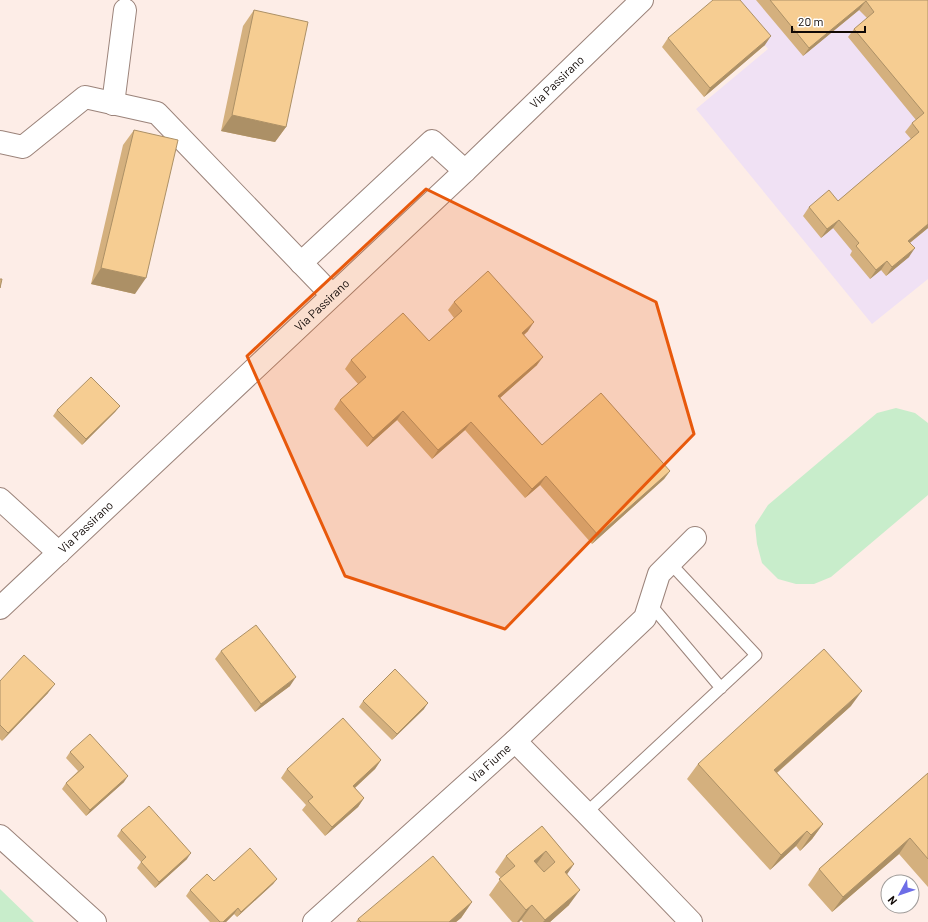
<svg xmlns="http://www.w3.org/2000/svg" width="928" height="922" font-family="Barlow,sans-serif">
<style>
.education{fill:#f0e1f4}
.green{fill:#c8edcb}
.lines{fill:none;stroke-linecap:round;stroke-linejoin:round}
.lane-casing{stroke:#9b837a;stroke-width:13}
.street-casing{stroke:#9b837a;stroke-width:24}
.lane{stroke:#fff;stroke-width:11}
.street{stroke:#fff;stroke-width:22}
.wall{fill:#d4b07e}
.shaded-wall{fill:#ac9066}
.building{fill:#f6cd92;stroke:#ac9066;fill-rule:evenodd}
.marked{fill:#e8590c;fill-opacity:0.2;stroke:#e8590c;stroke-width:3;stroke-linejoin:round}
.labels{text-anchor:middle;stroke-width:3.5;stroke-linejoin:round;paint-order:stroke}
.street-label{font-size:12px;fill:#110906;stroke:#fff}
</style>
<rect width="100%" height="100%" fill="#fdede7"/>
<!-- education -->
<path class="education" d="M 727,0 L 928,0 L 928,279 L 872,324 L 696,109 L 768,49 Z"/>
<!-- green -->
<path class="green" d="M 896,408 L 915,413 L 928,423 L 928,495 L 831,577 L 814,584 L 796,584 L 778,579 L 762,563 L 757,544 L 755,525 L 768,505 L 877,413 Z
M 0,889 L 34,922 L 0,922 Z"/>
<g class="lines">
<defs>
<path id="lane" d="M 650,604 L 721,688
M 586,813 L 756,655 L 670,563"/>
<g id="street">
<path d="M 113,104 L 125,10"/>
<path d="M 0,142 L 23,147 L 85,97 L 157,113 L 332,295"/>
<path d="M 301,263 L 432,141 L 465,171"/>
<path d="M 0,499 L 59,553"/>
<path id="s1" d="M 0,608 L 465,171 L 642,0"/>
<path d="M 515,741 L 586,813 L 691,922"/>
<path d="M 0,836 L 95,922"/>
<path id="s2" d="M 314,922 L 515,741 L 645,618 L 659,574 L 695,538"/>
</g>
</defs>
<!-- lane casing -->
<use href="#lane" class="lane-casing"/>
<!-- street casing -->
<use href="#street" class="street-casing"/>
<!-- lane -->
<use href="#lane" class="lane"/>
<!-- street -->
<use href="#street" class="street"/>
</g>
<!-- wall -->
<path class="wall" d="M 756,0 L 928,0 L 928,228 L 910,243 L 909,257 L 886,276 L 881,270 L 870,279 L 850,255 L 852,251 L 833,228 L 821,238 L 803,216 L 809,207 L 838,201 L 911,139 L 905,132 L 912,123 L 916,120 L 848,37 L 854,29 L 867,18 L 859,10 L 803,56 Z
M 254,10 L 286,127 L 275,142 L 221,131 L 243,26 Z
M 668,38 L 765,45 L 704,97 L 662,47 Z
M 134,130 L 135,294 L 91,284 L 123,145 Z
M 454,302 L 528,331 L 524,335 L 537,365 L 500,398 L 542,445 L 670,471 L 664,479 L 592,544 L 540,485 L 525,498 L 465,430 L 432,459 L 397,420 L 367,447 L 334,409 L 340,400 L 358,384 L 345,369 L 351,360 L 429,341 L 454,318 L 448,310 Z
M 120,406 L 115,412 L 82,445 L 53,416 L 57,410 Z
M 221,651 L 290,686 L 255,712 L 215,659 Z
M 0,681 L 48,693 L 2,741 L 0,739 Z
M 363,701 L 424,709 L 392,740 L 359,707 Z
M 851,706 L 777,773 L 823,824 L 812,839 L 800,851 L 796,846 L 770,870 L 687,779 L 698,764 Z
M 70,752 L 124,782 L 86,816 L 62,789 L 66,783 L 78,771 L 66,758 Z
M 381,760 L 375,769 L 355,788 L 364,798 L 358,807 L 325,836 L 302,810 L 306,805 L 281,778 L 287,769 Z
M 928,773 L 928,887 L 899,854 L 832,912 L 808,885 L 819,869 Z
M 542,826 L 574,864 L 567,874 L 569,905 L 550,922 L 523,922 L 521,920 L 519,922 L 512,922 L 489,895 L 501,878 L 495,872 L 506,856 Z
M 121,830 L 187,859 L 155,888 L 137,868 L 141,862 L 117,836 Z
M 277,879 L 273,884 L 237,917 L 234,914 L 226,922 L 210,922 L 186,896 L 190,890 L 214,881 Z
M 472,902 L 461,918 L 456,922 L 356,922 L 358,919 Z"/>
<!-- shaded-wall -->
<path class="shaded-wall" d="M 866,1 L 859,10 L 803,56 L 809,48 Z
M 771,36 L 765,45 L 704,97 L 710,88 Z
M 232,115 L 286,127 L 275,142 L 221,131 Z
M 839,220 L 833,228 L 821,238 L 827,229 Z
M 928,224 L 928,228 L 902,249 L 908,241 Z
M 915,248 L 909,257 L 886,276 L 892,267 Z
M 887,261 L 881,270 L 870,279 L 876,270 Z
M 101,268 L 146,278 L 135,294 L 91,284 Z
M 534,322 L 528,331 L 516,342 L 522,333 Z
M 543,357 L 537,365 L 492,405 L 498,396 Z
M 120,406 L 115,412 L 82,445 L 86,439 Z
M 403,411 L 397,420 L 367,447 L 373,438 Z
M 471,422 L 465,430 L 432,459 L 438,450 Z
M 670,471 L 664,479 L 592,544 L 598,535 Z
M 546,476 L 540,485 L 525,498 L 532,489 Z
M 296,677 L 290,686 L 255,712 L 261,704 Z
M 55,684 L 48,693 L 2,741 L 8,733 Z
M 862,691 L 851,706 L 763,785 L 774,770 Z
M 428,703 L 424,709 L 392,740 L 397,734 Z
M 381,760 L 375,769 L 347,795 L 353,786 Z
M 128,776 L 124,782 L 86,816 L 90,810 Z
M 364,798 L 358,807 L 325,836 L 332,827 Z
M 823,824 L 812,839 L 800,851 L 811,835 Z
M 807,831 L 796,846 L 770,870 L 781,855 Z
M 910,838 L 899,854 L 832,912 L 843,897 Z
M 546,851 L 535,866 L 534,861 Z
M 191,853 L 187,859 L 155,888 L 159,882 Z
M 574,864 L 563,880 L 565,872 Z
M 277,879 L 273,884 L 237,917 L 241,912 Z
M 580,890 L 569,905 L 550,922 L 543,922 L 545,920 Z
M 472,902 L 461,918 L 456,922 L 449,922 Z
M 532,905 L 521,920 L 519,922 L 517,922 L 526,910 Z
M 238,908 L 234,914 L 226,922 L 223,922 Z"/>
<!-- building -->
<path class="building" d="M 713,0 L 740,0 L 771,36 L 710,88 L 668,38 Z
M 770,0 L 928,0 L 928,224 L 908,241 L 915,248 L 892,267 L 887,261 L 876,270 L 856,246 L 859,243 L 839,220 L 827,229 L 809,207 L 829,190 L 838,201 L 919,132 L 912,123 L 924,113 L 854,29 L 874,12 L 866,1 L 809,48 Z
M 254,10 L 308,22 L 286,127 L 232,115 Z
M 134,130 L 178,140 L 146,278 L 101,268 Z
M 488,271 L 534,322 L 522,333 L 543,357 L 498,396 L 542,445 L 601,393 L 670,471 L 598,535 L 546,476 L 532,489 L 471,422 L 438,450 L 403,411 L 373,438 L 340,400 L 366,377 L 351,360 L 403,313 L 429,341 L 462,311 L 454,302 Z
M 0,279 L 2,279 L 0,288 Z
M 91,377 L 120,406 L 86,439 L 57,410 Z
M 256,625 L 296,677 L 261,704 L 221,651 Z
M 824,649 L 862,691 L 774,770 L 823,824 L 811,835 L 807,831 L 781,855 L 698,764 Z
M 24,655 L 55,684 L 8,733 L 0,725 L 0,681 Z
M 395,669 L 428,703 L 397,734 L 363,701 Z
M 343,718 L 381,760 L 353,786 L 364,798 L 332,827 L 308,801 L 313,797 L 287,769 Z
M 90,734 L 128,776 L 90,810 L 66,783 L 84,767 L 70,752 Z
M 928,773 L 928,859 L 910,838 L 843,897 L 819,869 Z
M 149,806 L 191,853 L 159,882 L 141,862 L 146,857 L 121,830 Z
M 542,826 L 574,864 L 565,872 L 580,890 L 545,920 L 532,905 L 526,910 L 499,879 L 515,866 L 506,856 ZM 546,851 L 555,862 L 544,872 L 534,861 Z
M 250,848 L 277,879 L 241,912 L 238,908 L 223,922 L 220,922 L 190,890 L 207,874 L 214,881 Z
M 433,856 L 472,902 L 449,922 L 361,922 L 358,919 Z"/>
<!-- marked area -->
<path class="marked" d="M 426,189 L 656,302 L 694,434 L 505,629 L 345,576 L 247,356 Z"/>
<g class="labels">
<!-- street labels -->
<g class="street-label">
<text dy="4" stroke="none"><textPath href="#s1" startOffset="766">Via Passirano</textPath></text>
<text dy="4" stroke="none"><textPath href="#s1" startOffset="442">Via Passirano</textPath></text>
<text dy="4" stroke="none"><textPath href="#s1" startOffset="118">Via Passirano</textPath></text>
<text dy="4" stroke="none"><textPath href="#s2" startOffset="237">Via Fiume</textPath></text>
</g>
</g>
<!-- north arrow -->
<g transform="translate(900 894) rotate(230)"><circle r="19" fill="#ffffff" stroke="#a09d9b"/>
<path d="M0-3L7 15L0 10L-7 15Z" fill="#6d6de7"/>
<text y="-6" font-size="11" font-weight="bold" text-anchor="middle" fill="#110906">N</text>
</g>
<!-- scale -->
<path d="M792 26v6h73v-6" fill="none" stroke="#110906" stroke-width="2"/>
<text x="798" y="26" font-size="12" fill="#110906" stroke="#ffffff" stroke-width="3" paint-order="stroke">20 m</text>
</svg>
